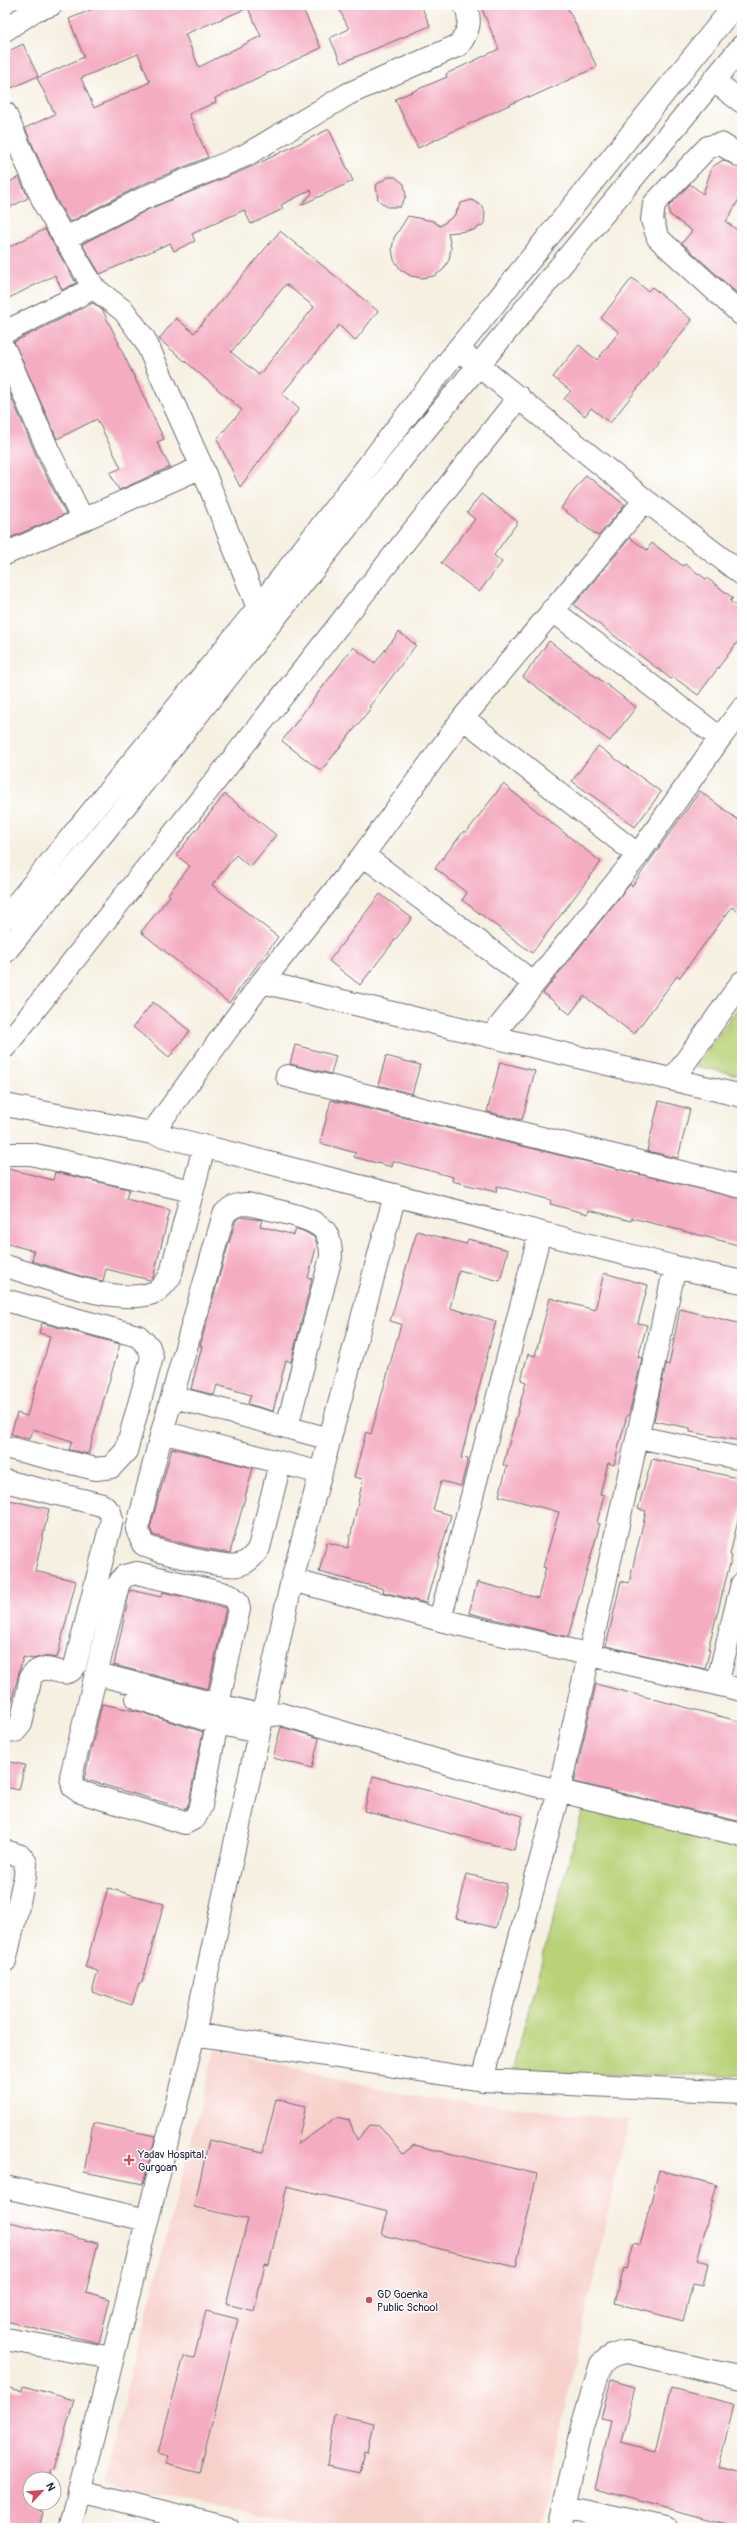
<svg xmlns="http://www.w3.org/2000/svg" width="747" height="2533" font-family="Pangolin,sans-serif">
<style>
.built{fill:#f7d0ca}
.green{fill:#b9d278;stroke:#6e7a5a}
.building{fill:#f4acc1;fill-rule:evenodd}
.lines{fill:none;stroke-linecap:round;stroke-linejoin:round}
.minor-casing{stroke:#6c6a75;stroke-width:24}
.trunk-casing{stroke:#6c6a75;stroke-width:24}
.minor{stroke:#fff;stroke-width:22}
.trunk{stroke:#fff;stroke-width:22}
.poi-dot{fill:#d1495b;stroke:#fff;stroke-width:1.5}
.labels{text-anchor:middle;stroke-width:3;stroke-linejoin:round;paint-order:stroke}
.poi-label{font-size:11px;fill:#22223b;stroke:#fff;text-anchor:start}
</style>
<rect width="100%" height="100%" fill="#fff"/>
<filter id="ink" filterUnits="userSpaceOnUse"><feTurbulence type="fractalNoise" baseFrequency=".025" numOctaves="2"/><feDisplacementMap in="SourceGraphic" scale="8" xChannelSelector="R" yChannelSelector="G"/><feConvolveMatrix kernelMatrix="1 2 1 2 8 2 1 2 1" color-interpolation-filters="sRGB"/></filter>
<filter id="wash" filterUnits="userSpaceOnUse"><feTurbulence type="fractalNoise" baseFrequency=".012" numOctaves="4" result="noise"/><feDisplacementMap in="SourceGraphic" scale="16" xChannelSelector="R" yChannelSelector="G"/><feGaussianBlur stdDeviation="0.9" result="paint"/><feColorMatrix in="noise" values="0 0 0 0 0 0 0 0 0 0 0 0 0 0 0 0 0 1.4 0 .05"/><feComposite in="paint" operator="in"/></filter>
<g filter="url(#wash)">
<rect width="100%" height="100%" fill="#f6f0e1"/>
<!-- built -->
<path class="built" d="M 215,2049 L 412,2096 L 628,2120 L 539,2528 L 302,2528 L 103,2481 Z"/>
<!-- green -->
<path class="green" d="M 742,1002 L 742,1076 L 696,1066 Z
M 585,1802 L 742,1842 L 742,2075 L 511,2074 Z"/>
<g id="blocks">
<!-- building -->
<path class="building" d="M 102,5 L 301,5 L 321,48 L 215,98 L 216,102 L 189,114 L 208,157 L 139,186 L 70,222 L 57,201 L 25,128 L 55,114 L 37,78 L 84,57 L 69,19 ZM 248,8 L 261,36 L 199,67 L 185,34 ZM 138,54 L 150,82 L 94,108 L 81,78 Z
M 337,5 L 421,5 L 430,26 L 341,63 L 330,38 L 349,29 Z
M 480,5 L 566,5 L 597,67 L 529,98 L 528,96 L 418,148 L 395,99 L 447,77 L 446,74 L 499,49 Z
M 23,44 L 38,76 L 5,91 L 5,53 Z
M 329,129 L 353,181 L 301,205 L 312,193 L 311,190 L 281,205 L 283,209 L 251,224 L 244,210 L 192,234 L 195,241 L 174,251 L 170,243 L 100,274 L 82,244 L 149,209 L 251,167 Z
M 723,160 L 742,169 L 742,194 L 726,222 L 742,233 L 742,298 L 682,243 L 692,231 L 669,214 L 669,206 L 690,184 L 703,194 L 712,167 Z
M 19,177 L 28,198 L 5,210 L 5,184 Z
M 388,177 L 395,177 L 404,184 L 406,196 L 400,207 L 387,207 L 378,200 L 376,185 Z
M 472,200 L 482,206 L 485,212 L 484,224 L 474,230 L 448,233 L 451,248 L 449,260 L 443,270 L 434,276 L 422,278 L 411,276 L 401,270 L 394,260 L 392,249 L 394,238 L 408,216 L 433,221 L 440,226 L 454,216 L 461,203 Z
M 45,229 L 76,283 L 62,290 L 55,275 L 5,300 L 5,249 Z
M 280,231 L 378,311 L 355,341 L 339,325 L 282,394 L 299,409 L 240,487 L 217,439 L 242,410 L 159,339 L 176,318 L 194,333 ZM 286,284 L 314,307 L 259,375 L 231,352 Z
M 632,278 L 648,291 L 652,287 L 692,320 L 610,423 L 591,408 L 585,416 L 564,399 L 571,391 L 553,377 L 579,345 L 597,360 L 619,332 L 601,318 Z
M 93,303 L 103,311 L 119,343 L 118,343 L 164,439 L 157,442 L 170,467 L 119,490 L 110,473 L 121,468 L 97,419 L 57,439 L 14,342 Z
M 5,382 L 39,462 L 66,514 L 5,540 Z
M 586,475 L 625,505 L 598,536 L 561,508 Z
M 481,494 L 518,522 L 494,555 L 502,562 L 479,592 L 441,563 L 475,519 L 467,513 Z
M 630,538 L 647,550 L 652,543 L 683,566 L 685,564 L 706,579 L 707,578 L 733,598 L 730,601 L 742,610 L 742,636 L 698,695 L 672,676 L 671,679 L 574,605 Z
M 399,632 L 416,645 L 369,707 L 371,708 L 321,771 L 282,741 L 353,647 L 375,663 Z
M 549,641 L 636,707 L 610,741 L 523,677 Z
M 598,746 L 661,792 L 635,827 L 572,781 Z
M 503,784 L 601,862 L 532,953 L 462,900 L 467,893 L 435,868 L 464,831 L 466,833 Z
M 700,791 L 742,823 L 742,915 L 732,907 L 679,978 L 677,976 L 634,1034 L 584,996 L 570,1014 L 543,993 L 630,884 L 632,886 Z
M 225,794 L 276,835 L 250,867 L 236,855 L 212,885 L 278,937 L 229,1003 L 141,932 L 170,896 L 168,894 L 190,866 L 176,855 Z
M 380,894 L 412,918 L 360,985 L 329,961 Z
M 153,1002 L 190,1031 L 169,1057 L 133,1027 Z
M 295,1045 L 336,1056 L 331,1074 L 290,1064 Z
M 386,1056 L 420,1065 L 412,1094 L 378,1085 Z
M 500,1062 L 535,1071 L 522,1120 L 487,1112 Z
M 331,1100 L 742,1199 L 742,1246 L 632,1218 L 631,1221 L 589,1210 L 588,1214 L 550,1204 L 551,1200 L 497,1186 L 496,1192 L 452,1181 L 453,1177 L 393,1161 L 392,1167 L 354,1157 L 356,1153 L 320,1143 Z
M 659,1101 L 690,1109 L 678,1158 L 647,1151 Z
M 5,1168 L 53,1180 L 55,1172 L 129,1189 L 126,1199 L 170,1210 L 153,1278 L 150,1280 L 106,1269 L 103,1281 L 84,1277 L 32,1261 L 34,1251 L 5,1243 Z
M 241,1217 L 262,1220 L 260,1226 L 294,1235 L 296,1229 L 303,1231 L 314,1237 L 317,1244 L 308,1278 L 312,1279 L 291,1362 L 286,1360 L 273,1411 L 248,1404 L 251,1395 L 217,1385 L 214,1395 L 191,1389 L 202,1346 L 200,1346 L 224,1259 L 236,1220 Z
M 417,1231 L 466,1244 L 468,1239 L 508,1250 L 500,1281 L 459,1270 L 450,1308 L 496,1321 L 461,1458 L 468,1459 L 461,1486 L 441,1481 L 433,1510 L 451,1515 L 426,1603 L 383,1592 L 384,1589 L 319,1572 L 327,1542 L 348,1548 L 363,1479 L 354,1477 L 366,1432 L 371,1434 L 401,1324 L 390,1321 Z
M 604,1273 L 648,1285 L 638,1323 L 647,1325 L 638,1357 L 642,1358 L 629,1415 L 627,1415 L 614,1465 L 608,1463 L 600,1494 L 604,1495 L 597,1523 L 600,1524 L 568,1637 L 469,1613 L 477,1582 L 538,1598 L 546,1568 L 543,1567 L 559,1512 L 499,1496 L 507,1466 L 503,1465 L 526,1382 L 521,1380 L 528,1354 L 535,1356 L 550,1298 L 595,1310 Z
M 680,1309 L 742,1324 L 742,1441 L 690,1432 L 690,1428 L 654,1421 L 666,1364 L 669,1365 Z
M 42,1323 L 120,1344 L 88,1454 L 69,1450 L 72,1441 L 33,1429 L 30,1439 L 11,1434 L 17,1413 L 27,1416 L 45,1355 L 50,1336 L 39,1333 Z
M 172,1448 L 253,1468 L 230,1553 L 192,1546 L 153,1535 L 150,1528 Z
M 652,1459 L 742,1479 L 742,1503 L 730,1555 L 732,1556 L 708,1649 L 710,1649 L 705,1669 L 606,1646 L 621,1581 L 629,1583 L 646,1511 L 638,1509 Z
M 5,1499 L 49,1509 L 35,1571 L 76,1581 L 57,1658 L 44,1656 L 33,1659 L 23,1657 L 11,1703 L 5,1702 Z
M 130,1590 L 161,1597 L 163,1592 L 226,1608 L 208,1689 L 114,1665 Z
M 596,1684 L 742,1722 L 742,1822 L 574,1782 Z
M 102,1704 L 141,1712 L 203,1732 L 189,1802 L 186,1809 L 84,1779 Z
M 281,1727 L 319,1738 L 312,1768 L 273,1758 Z
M 5,1761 L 25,1765 L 19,1790 L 5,1787 Z
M 373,1776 L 523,1816 L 514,1850 L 364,1811 Z
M 467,1874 L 507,1884 L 496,1928 L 456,1918 Z
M 108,1888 L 164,1904 L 142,1983 L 139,1983 L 132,2005 L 92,1992 L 98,1971 L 85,1967 Z
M 276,2099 L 306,2106 L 297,2145 L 337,2117 L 349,2120 L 357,2140 L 370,2125 L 380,2126 L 403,2154 L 414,2145 L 537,2174 L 516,2267 L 382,2235 L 388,2211 L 287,2186 L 269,2265 L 265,2264 L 254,2311 L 226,2304 L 248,2219 L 194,2207 L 209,2140 L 263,2152 Z
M 93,2123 L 156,2136 L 143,2184 L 84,2172 Z
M 659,2170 L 717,2185 L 697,2260 L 708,2263 L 703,2285 L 693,2283 L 683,2321 L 615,2303 L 624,2268 L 627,2269 L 634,2243 L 640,2245 Z
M 5,2221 L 98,2243 L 86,2292 L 110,2299 L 99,2343 L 5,2321 Z
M 206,2311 L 238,2319 L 199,2473 L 166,2464 L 169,2456 L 158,2453 L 184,2356 L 194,2358 Z
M 611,2380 L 635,2387 L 621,2442 L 656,2451 L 671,2388 L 734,2404 L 719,2467 L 742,2473 L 742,2528 L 595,2489 L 611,2421 L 601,2419 Z
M 23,2386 L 74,2400 L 54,2470 L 51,2469 L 48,2479 L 30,2479 L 30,2503 L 42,2503 L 40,2511 L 43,2512 L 39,2528 L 5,2528 L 5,2387 L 22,2391 Z
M 334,2414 L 374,2423 L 368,2452 L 365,2451 L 360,2473 L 327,2466 Z"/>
</g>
</g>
<g filter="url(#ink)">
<use href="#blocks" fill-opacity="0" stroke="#6c6a75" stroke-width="1"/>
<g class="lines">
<defs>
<path id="minor" d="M 5,30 L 35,10 L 51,5
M 714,81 L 742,102
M 5,113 L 46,207 L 94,288 L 124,311 L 145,340 L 202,467 L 258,608
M 742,157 L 721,144 L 708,147 L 654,204 L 652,220 L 658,238 L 742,315
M 64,239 L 144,198 L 246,155 L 348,94 L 459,45 C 469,31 472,20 465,5
M 5,332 L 94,288
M 458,349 L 645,500 L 742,574
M 5,350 L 49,452 L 83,520
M 5,554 L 202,467
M 552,610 L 720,738
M 463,718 L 638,855
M 363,855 L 534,983
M 262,982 L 742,1096
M 491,1037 L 638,855 L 720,738 L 742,709
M 5,1047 L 519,397
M 287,1076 L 742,1187
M 673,1079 L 742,982
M 5,1105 L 152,1133 L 675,1267 L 742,1282
M 152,1133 L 262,982 L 363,855 L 463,718 L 645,500
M 5,1154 L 31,1154 L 192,1191
M 5,1266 C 42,1276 120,1308 155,1292 C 161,1289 166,1282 170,1277 L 204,1147
M 5,1300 L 138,1336 L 149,1347 L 152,1357 L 126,1451 L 111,1467 L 96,1469 L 5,1447
M 174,1397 L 330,1439
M 162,1432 L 321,1473
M 638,1437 L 742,1459
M 280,1463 L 259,1548 C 254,1556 248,1563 238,1565 C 225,1568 153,1552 143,1544 L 137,1529 L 162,1432 L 224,1214 C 232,1206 237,1204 248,1204 C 266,1209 309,1215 322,1228 C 330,1235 331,1248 331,1257 L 287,1427
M 5,1481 L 102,1505 L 110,1512 L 112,1520 L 75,1666 C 64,1684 47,1657 31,1676 L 21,1724 L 15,1731 L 5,1729
M 292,1580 L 440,1620 L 742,1690
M 440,1620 L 540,1233
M 97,1674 L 263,1716 L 281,1714 L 456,1766 L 742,1835
M 717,1684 L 742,1584
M 137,1698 L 217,1723 L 259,1732
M 217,1723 L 201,1806 L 195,1818 L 185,1823 L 80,1792 L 73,1787 L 71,1776 L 118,1585 L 124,1576 L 137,1573 L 230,1595 L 237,1601 L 239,1609 L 218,1704
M 5,1851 L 21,1856 L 26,1863 L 25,1876 L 5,1961
M 194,2034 L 482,2080 L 742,2092
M 482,2080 L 559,1791 L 675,1267
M 5,2187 L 147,2220
M 5,2339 L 112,2358
M 79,2491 L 228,2528
M 564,2506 L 665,2528
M 70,2528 L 194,2034 L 292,1580 L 395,1195
M 559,2528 L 582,2427 L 601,2364 C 609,2356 616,2353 627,2352 L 742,2378"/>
<path id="trunk" d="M 5,918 L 258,608 L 458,349 L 735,5
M 5,952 L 105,831 L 416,441 L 742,46"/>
</defs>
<!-- minor casing -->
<use href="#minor" class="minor-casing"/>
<!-- trunk casing -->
<use href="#trunk" class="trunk-casing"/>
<!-- minor -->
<use href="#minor" class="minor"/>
<!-- trunk -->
<use href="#trunk" class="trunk"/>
</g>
</g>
<!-- markers -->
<g class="poi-dot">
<path d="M127 2154h4v4h4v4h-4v4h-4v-4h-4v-4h4z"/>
<circle cx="369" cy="2300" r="4"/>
</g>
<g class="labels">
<!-- poi labels -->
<g class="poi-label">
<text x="138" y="2158">Yadav Hospital,<tspan x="138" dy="13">Gurgoan</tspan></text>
<text x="377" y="2298">GD Goenka<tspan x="377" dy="13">Public School</tspan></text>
</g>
</g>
<!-- margin -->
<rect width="747" height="2533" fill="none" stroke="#fff" stroke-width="20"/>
<!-- north arrow -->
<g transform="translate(42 2491) rotate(64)"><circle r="19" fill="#ffffff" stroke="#a7a7b1"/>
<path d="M0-3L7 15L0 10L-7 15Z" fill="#d1495b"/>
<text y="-6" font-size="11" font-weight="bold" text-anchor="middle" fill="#22223b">N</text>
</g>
</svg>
